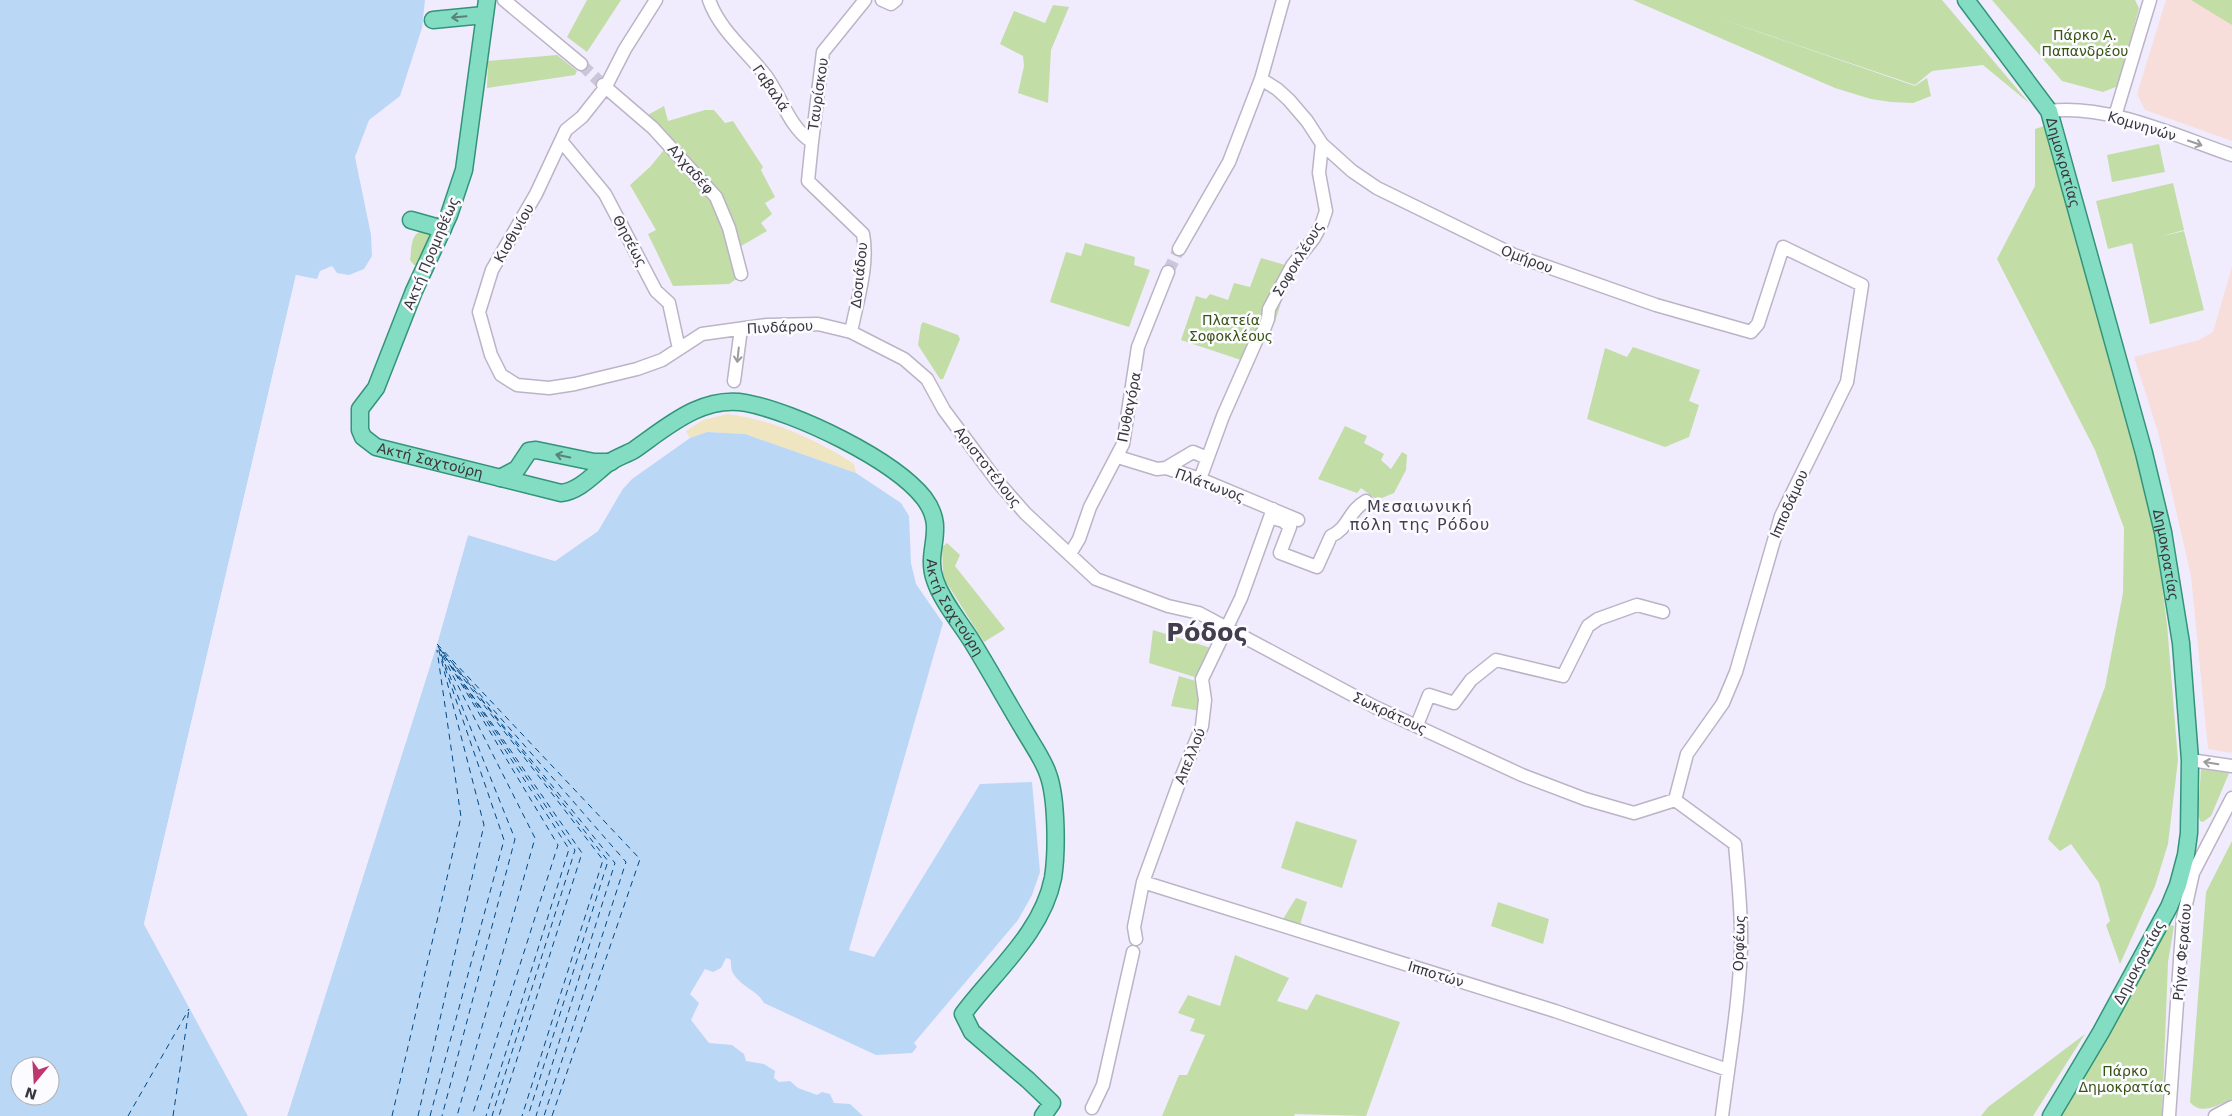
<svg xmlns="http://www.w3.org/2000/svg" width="2232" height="1116" font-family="'DejaVu Sans',sans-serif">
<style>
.education{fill:#f8deda}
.green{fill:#c2dda6}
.sand{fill:#efe5c0}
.water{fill:#bbd7f6;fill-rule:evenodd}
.pier{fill:#f1ebfe}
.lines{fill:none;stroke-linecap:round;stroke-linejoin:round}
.ferry{stroke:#004884;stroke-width:1;stroke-dasharray:6 5;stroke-linecap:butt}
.minor-tunnel{stroke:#ccc7d8;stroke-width:12;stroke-dasharray:12 6;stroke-linecap:butt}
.minor-casing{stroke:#bbb4c6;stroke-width:15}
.major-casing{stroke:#339479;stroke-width:19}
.minor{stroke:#fff;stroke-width:12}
.major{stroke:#83ddc2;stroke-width:16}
.oneway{stroke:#5a8279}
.oneway2{stroke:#9c9b9e}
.labels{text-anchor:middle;stroke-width:5;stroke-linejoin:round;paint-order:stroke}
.park-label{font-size:14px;fill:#385212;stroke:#fcfbff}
.street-label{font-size:14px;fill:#39373e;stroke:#fcfbff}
.quarter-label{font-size:16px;letter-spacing:1px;fill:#433e4d;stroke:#fcfbff}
.town-label{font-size:24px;font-weight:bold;fill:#433e4d;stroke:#fcfbff}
</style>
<rect width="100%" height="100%" fill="#f1ebfe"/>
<!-- education -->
<path class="education" d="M 2166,0 L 2232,0 L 2232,141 L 2145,110 L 2137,94 Z
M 2232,267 L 2232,753 L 2208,749 L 2191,576 L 2158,432 L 2134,357 L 2199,340 L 2213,332 Z"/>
<!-- green -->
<path class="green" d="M 587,0 L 621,0 L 587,52 L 567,37 Z
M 1633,0 L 1942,0 L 2029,103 L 1983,65 L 1932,71 L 1915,85 L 1715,17 L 1915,86 L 1927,78 L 1931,96 L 1913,103 L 1891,102 L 1871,99 L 1835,88 Z
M 1992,0 L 2135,0 L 2139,8 L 2118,86 L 2103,92 L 2062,81 Z
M 2191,0 L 2232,0 L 2232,25 Z
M 1053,5 L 1069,7 L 1051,50 L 1048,103 L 1018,93 L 1024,66 L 1023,56 L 1000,44 L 1014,11 L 1045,23 Z
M 557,55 L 577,71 L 575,75 L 487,88 L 488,61 Z
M 664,106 L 668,121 L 705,110 L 714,110 L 725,123 L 733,121 L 763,167 L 761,170 L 775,197 L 765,203 L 772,214 L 761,223 L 767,231 L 736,249 L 744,274 L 729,284 L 673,286 L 648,234 L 656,230 L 630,185 L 650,167 L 664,150 L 637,121 Z
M 2044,126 L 2142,475 L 2155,533 L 2167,624 L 2178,760 L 2168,844 L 2155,886 L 2120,964 L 2106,925 L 2110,921 L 2099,883 L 2071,844 L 2060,851 L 2048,839 L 2105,687 L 2123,593 L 2124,528 L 2095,450 L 1997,259 L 2035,186 L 2035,129 Z
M 2159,144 L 2165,172 L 2112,182 L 2107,155 Z
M 2173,183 L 2184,230 L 2159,237 L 2184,231 L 2204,310 L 2150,324 L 2132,243 L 2108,249 L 2096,201 Z
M 422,231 L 428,234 L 431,239 L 418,265 L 414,265 L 410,260 C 412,249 410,234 422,231 Z
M 1085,243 L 1135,257 L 1134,265 L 1150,270 L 1129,327 L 1050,302 L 1066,252 L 1081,256 Z
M 1261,258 L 1292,267 L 1275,322 L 1251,346 L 1244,361 L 1181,340 L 1196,296 L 1206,299 L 1210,294 L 1228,300 L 1234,283 L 1250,287 Z
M 923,322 L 958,335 L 960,339 L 943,379 L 940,379 L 918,345 L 921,325 Z
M 1633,347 L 1700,370 L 1689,401 L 1699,405 L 1689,437 L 1665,447 L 1587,419 L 1605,348 L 1627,357 Z
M 1345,426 L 1367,436 L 1364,443 L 1384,454 L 1381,460 L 1391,469 L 1402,452 L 1407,455 L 1406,470 L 1394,493 L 1377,500 L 1361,488 L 1357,493 L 1318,479 Z
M 947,543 L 960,555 L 955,566 L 1005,629 L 984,642 L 946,582 L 943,574 L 942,547 Z
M 1153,630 L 1211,648 L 1198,678 L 1149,663 Z
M 1179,676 L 1199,682 L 1200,711 L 1171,706 Z
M 2201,769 L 2229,773 L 2211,816 L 2203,822 L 2200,821 L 2198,813 Z
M 1296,821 L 1357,840 L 1342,888 L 1281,868 Z
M 2232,841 L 2232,1099 C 2218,1105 2201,1116 2190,1102 L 2206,892 Z
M 1296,898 L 1307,902 L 1300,925 L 1283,919 Z
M 1498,902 L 1549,919 L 1543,944 L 1491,926 Z
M 2169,925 L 2174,926 L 2168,962 L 2162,1116 L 2060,1116 L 2106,1040 Z
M 1235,955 L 1289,978 L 1277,1001 L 1307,1010 L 1316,994 L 1400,1022 L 1366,1116 L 1295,1114 L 1294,1116 L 1162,1116 L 1179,1075 L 1187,1075 L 1205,1035 L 1190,1031 L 1195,1019 L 1178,1013 L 1188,995 L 1220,1006 Z
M 2085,1034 L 2033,1116 L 1981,1116 L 1988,1107 Z"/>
<!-- sand -->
<path class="sand" d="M 728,414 C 773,420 817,440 854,464 L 856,473 L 745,434 L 707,432 L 690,438 L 686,431 L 703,420 Z"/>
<!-- water -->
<path class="water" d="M 0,0 L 425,0 L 422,28 L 400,96 L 369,120 L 355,157 L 371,235 L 372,256 L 364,269 L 349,275 L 337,273 L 332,266 L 320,271 L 317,279 L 296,275 L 144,924 L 248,1116 L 0,1116 ZM 20,1066 L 50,1066 L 50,1096 L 20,1096 Z
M 707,432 L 745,434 L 856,473 L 901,503 L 909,516 L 911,563 L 916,584 L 943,623 L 849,950 L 874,957 L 980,784 L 1032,782 L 1040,872 L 1032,895 L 1018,920 L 914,1043 L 917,1047 L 912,1053 L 876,1055 L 764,1003 C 757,990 741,987 733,973 C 730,968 732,963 730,959 L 726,958 L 721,968 L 713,972 L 705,969 L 690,994 L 699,1003 L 691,1020 L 709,1043 L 732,1045 L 744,1054 L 746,1061 L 764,1064 L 775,1071 L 774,1078 L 779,1082 L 790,1081 L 798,1088 L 817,1095 L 822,1092 L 830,1094 L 834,1103 L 850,1104 L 863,1116 L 287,1116 L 437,644 L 468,535 L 555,561 L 598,531 L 622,490 L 632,479 L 690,438 Z"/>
<!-- pier -->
<path class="pier" d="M 296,275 L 319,281 L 298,278 L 147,923 L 250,1116 L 248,1116 L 144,924 Z
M 620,489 L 622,490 L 598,531 L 555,561 L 468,535 L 437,644 L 287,1116 L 284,1116 L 434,643 L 466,533 L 469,532 L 555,559 L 596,530 Z"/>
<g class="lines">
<!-- ferry -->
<path class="ferry" d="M 437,644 L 640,859 L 552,1116
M 438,646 L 535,838 L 457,1116
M 440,649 L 582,853 L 499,1116
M 443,652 L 450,661
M 441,654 L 515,839 L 442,1116
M 444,655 L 558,845 L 472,1116
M 450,660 L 626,862 L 544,1116
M 453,664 L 615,863 L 536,1116
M 451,666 L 569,849 L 486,1116
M 457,670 L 603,860 L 522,1116
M 464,684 L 575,850 L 492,1116
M 481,699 L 608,861 L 528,1116
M 128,1116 L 189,1009
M 173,1116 L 189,1009
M 392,1116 L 461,817 L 437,650
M 418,1116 L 484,825 L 438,647
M 430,1116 L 504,840 L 442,659"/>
<!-- minor-tunnel -->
<path class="minor-tunnel" d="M 581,64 L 603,85
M 1168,272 L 1179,249"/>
<defs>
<path id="minor" d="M 504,0 L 581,64
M 656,0 L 625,49 L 605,88 L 582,117 L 566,130 L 536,194 L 492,270 L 479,312 L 491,355 L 501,375 L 517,385 L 549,388 L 575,384 L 637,369 L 662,360 L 702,334 L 767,325 L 818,324 L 851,332 L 904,359 L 927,379 L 944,410 L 997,481 L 1025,513 L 1096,579 L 1168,606 L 1199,613 L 1375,707 L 1522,775 L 1585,799 L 1634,813 L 1675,800
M 709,0 C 720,31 747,51 766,76 C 782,98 789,127 812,142 L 808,181 L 863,234 C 869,265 857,301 851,332
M 882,0 L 891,4 L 896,0
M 1261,79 L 1277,89 L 1289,100 L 1307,121 L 1322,144 L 1352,171 L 1377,188 L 1514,255 L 1656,305 L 1751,332 L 1758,324 L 1783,247 L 1862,285 L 1847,382 L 1781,516 L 1736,672 L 1723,703 L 1687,754 L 1675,800
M 603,85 L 653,128 L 716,197 L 729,228 L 741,274
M 2049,111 C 2109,104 2176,136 2232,155
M 2115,116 L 2150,0
M 562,142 L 605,194 L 656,291 L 669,303 L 679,349
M 812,142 L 823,52 L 865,0
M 1179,249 L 1229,162 L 1261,79 L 1283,0
M 734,381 L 741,329
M 1118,457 L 1157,469 L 1166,468 L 1200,479 L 1298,520
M 1166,468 L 1193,452 L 1207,458
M 1200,479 L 1223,416 L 1257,339 L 1263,332 L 1268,319 L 1269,309 L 1292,266 L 1314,238 L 1322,223 L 1326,211 L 1319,173 L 1322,144
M 1276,519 L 1283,521 L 1290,527 L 1280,553 L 1317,567 L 1331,536 C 1349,528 1348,511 1366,501
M 1070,554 L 1079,539 L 1090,507 L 1123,444 L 1138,347 L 1168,272
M 1417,725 L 1429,695 L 1454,703 L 1471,680 L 1496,660 L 1563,676 L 1588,626 L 1598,619 L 1637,605 L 1663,612
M 2190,760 L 2232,766
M 1675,800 L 1735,844 C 1738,879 1742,913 1741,948 C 1739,1004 1729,1060 1722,1116
M 1143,882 L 1555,1011 L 1728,1070
M 1136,939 L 1134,927 L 1143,882 L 1179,783 L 1202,726 L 1205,700 L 1202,679 L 1241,598 L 1273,509
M 1092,1108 L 1103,1085 L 1133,952
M 2169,1116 L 2183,918 L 2193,873 L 2232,798
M 2215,1116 L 2232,1107"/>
<g id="major">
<path id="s1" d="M 487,0 L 464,170 L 449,215 L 414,291 L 376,388 L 360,409 L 360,430 L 363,437 L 376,447 L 561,493 C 579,491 593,475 607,464 C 615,458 625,455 634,450 C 667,427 702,395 746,403 C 795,412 893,459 924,498 C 948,530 924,549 935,580 C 942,601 959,621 971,640 C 989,669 1006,700 1024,730 C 1032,744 1043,759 1048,774 C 1057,798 1057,853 1053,878 C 1042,933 995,971 963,1014 L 972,1032 L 1028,1080 L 1052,1103 L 1043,1116"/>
<path id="s2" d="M 1966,0 L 2049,111 L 2144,453 L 2163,532 L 2181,643 L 2190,760 L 2189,833 L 2186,855 L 2178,885 L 2169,907 L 2101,1032 L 2051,1116"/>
<path d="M 433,20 L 484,15"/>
<path d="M 411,220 L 443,229"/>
<path d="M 500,478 L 517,469 L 529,451 L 536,450 L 594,462 L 611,462"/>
</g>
</defs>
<!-- minor casing -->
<use href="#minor" class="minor-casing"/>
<!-- major casing -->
<use href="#major" class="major-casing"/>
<!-- minor -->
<use href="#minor" class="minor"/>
<!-- major -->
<use href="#major" class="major"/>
</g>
<!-- one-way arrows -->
<defs><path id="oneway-shaft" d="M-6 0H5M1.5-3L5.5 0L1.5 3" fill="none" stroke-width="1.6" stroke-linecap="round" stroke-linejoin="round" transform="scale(1.25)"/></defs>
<g class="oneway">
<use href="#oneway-shaft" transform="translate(459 17) rotate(175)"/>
<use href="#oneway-shaft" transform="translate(563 456) rotate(-168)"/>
</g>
<g class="oneway2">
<use href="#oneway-shaft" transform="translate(2195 143) rotate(19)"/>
<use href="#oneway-shaft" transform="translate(738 355) rotate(96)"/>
<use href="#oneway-shaft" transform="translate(2211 763) rotate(-171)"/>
</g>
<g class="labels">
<!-- park labels -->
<g class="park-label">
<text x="2085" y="40">Πάρκο Α.<tspan x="2085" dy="16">Παπανδρέου</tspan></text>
<text x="1231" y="325">Πλατεία<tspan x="1231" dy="16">Σοφοκλέους</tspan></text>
<text x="2125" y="1076">Πάρκο<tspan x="2125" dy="16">Δημοκρατίας</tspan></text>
</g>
<!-- street labels -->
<g class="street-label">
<text transform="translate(771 88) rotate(56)" y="5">Γαβαλά</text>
<text transform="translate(818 94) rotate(-82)" y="5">Ταυρίσκου</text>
<text transform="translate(2142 126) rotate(17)" y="5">Κομνηνών</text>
<text dy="5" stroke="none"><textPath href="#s2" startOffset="192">Δημοκρατίας</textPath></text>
<text transform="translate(691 169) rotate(48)" y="5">Αλχαδέφ</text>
<text transform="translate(514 233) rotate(-60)" y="5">Κισθινίου</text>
<text transform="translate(630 241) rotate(62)" y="5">Θησέως</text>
<text transform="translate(431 253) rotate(-67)" y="5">Ακτή Προμηθέως</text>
<text transform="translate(1298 259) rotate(-59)" y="5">Σοφοκλέους</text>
<text transform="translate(1527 259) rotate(21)" y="5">Ομήρου</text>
<text transform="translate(859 275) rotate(-84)" y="5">Δοσιάδου</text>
<text transform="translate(780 327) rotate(-3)" y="5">Πινδάρου</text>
<text transform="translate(1129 407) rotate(-79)" y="5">Πυθαγόρα</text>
<text dy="5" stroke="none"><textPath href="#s1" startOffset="534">Ακτή Σαχτούρη</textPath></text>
<text transform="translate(988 467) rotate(52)" y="5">Αριστοτέλους</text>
<text transform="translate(1210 485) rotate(20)" y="5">Πλάτωνος</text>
<text transform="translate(1789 504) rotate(-66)" y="5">Ιπποδάμου</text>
<text dy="5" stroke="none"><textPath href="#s2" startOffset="598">Δημοκρατίας</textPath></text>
<text dy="5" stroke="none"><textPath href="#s1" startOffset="1202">Ακτή Σαχτούρη</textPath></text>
<text transform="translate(1390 713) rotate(25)" y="5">Σωκράτους</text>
<text transform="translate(1190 756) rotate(-68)" y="5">Απελλού</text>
<text transform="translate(1739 943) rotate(-88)" y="5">Ορφέως</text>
<text transform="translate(2182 952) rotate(-85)" y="5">Ρήγα Φεραίου</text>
<text transform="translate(2139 962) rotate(-62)" y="5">Δημοκρατίας</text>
<text transform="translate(1436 974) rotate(17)" y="5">Ιπποτών</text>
</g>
<!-- quarter labels -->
<g class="quarter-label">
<text x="1420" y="512">Μεσαιωνική<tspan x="1420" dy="18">πόλη της Ρόδου</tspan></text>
</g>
<!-- town labels -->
<g class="town-label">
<text x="1207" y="641">Ρόδος</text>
</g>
</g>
<!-- north arrow -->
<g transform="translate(35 1081) rotate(198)"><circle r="24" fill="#fcfbff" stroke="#aeadb2"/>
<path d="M0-4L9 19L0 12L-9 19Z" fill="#bf3570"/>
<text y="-8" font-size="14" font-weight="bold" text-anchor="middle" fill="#39373e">N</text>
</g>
</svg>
